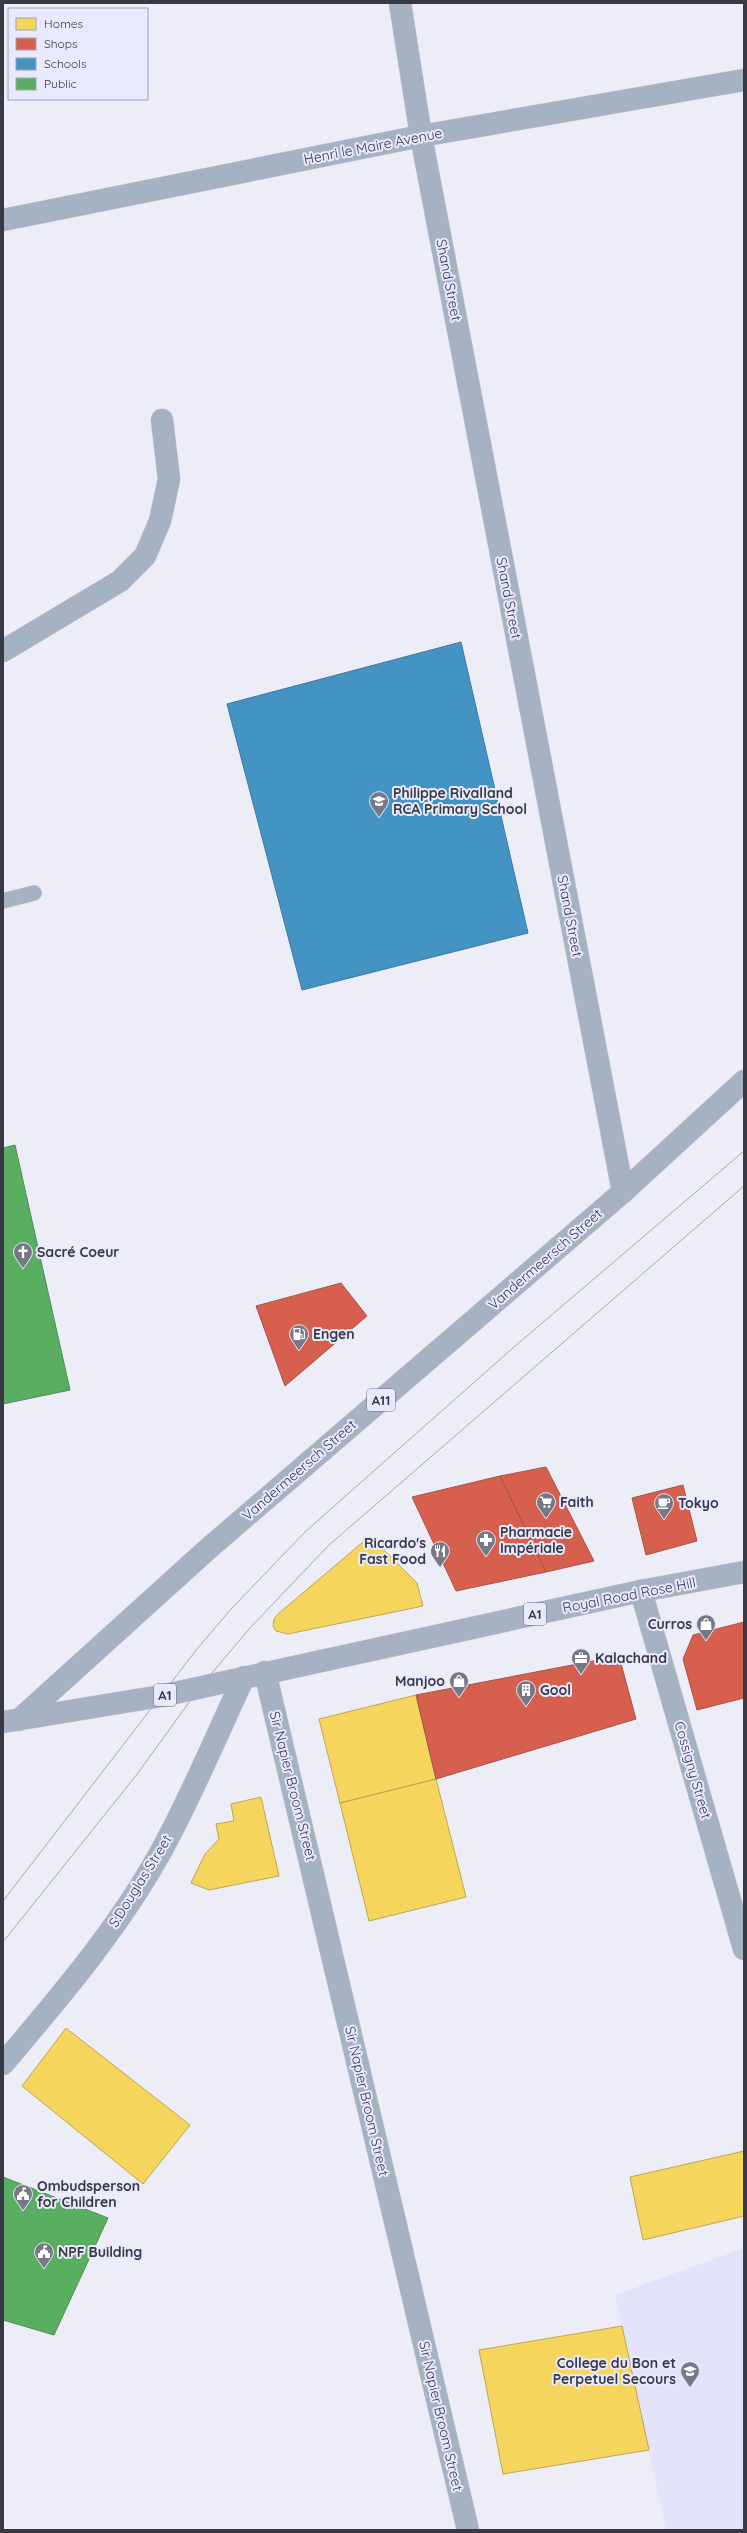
<svg xmlns="http://www.w3.org/2000/svg" width="747" height="2533" font-family="Quicksand,sans-serif">
<style>
.built{fill:#e3e4fa}
.homes{fill:#f6d55c;stroke:#bda655}
.shops{fill:#d6604d;stroke:#a7544b}
.schools{fill:#4393c3;stroke:#40789d}
.public{fill:#5aae61;stroke:#508b59}
.lines{fill:none;stroke-linecap:round;stroke-linejoin:round}
.service-casing{stroke:#cacad3;stroke-width:16}
.minor-casing{stroke:#cacad3;stroke-width:23}
.primary-casing{stroke:#cacad3;stroke-width:23}
.service{stroke:#a5b2c2;stroke-width:15}
.minor{stroke:#a5b2c2;stroke-width:22}
.primary{stroke:#a6b2c2;stroke-width:22}
.tram{stroke:#a4abb6;stroke-width:1}
.labels{text-anchor:middle;stroke-width:4;stroke-linejoin:round;paint-order:stroke}
.shield{fill:#e8e9fd;stroke:#6d6e7c;stroke-width:1}
.shield-label{font-size:13px;font-weight:bold;fill:#383945}
.street-label{font-size:14px;fill:#383945;stroke:#e8e9fd}
.poi-label{font-size:14px;font-weight:bold;fill:#383945;stroke:#e8e9fd;text-anchor:start}
</style>
<rect width="100%" height="100%" fill="#ededf8"/>
<!-- built -->
<path class="built" d="M 744,2248 L 744,2530 L 666,2530 L 615,2295 Z"/>
<!-- homes -->
<path class="homes" d="M 370,1536 L 417,1583 L 423,1606 L 288,1634 L 276,1631 L 273,1626 L 274,1619 L 278,1614 Z
M 416,1695 L 436,1779 L 340,1803 L 319,1719 Z
M 436,1779 L 466,1897 L 369,1921 L 340,1803 Z
M 261,1797 L 279,1876 L 209,1890 L 191,1883 L 205,1854 L 219,1839 L 216,1824 L 234,1821 L 231,1804 Z
M 66,2028 L 190,2125 L 143,2184 L 22,2086 Z
M 744,2151 L 744,2216 L 643,2240 L 630,2177 Z
M 622,2326 L 649,2450 L 503,2474 L 479,2350 Z"/>
<!-- shops -->
<path class="shops" d="M 341,1283 L 367,1316 L 285,1386 L 256,1306 Z
M 546,1467 L 594,1561 L 546,1572 L 500,1476 Z
M 500,1476 L 546,1572 L 456,1591 L 412,1497 Z
M 683,1485 L 697,1541 L 646,1555 L 632,1498 Z
M 744,1622 L 744,1698 L 697,1710 L 683,1659 L 693,1635 Z
M 619,1656 L 636,1719 L 436,1779 L 416,1695 Z"/>
<!-- schools -->
<path class="schools" d="M 461,642 L 528,933 L 302,990 L 227,704 Z"/>
<!-- public -->
<path class="public" d="M 15,1145 L 70,1390 L 3,1404 L 3,1148 Z
M 3,2177 L 108,2218 L 54,2335 L 3,2320 Z"/>
<g class="lines">
<defs>
<path id="service" d="M 3,901 L 34,893"/>
<path id="minor" d="M 400,3 L 421,136 L 623,1192
M 3,220 L 421,136 L 744,80
M 3,651 L 120,581 L 145,556 L 160,521 L 169,479 L 162,420
M 641,1591 L 744,1949
M 265,1672 L 468,2530
M 3,2064 C 59,1998 117,1930 159,1855 C 191,1798 216,1736 244,1677"/>
<path id="primary" d="M 19,1720 L 209,1548 L 623,1192 L 744,1081
M 3,1722 L 161,1696 L 641,1591 L 744,1572"/>
</defs>
<!-- service casing -->
<use href="#service" class="service-casing"/>
<!-- minor casing -->
<use href="#minor" class="minor-casing"/>
<!-- primary casing -->
<use href="#primary" class="primary-casing"/>
<!-- service -->
<use href="#service" class="service"/>
<!-- minor -->
<use href="#minor" class="minor"/>
<!-- primary -->
<use href="#primary" class="primary"/>
<!-- tram -->
<path class="tram" d="M 3,1901 L 197,1649 L 232,1608 L 306,1531 L 514,1347 L 744,1151
M 3,1942 L 138,1773 L 200,1687 L 250,1628 L 329,1545 L 744,1186"/>
</g>
<!-- icons -->
<defs>
<symbol id="school-pin" viewBox="-11 -11 22 30"><path d="M0 17L-7.5 6A9.5 9.5 0 1 1 7.5 6Z" fill="#777884" stroke="#e8e9fd"/><path d="M0-5L7-2L0 1L-7-2ZM-4 1L0 2.5L4 1V4Q0 6-4 4Z" fill="#fff"/></symbol>
<symbol id="church-pin" viewBox="-11 -11 22 30"><path d="M0 17L-7.5 6A9.5 9.5 0 1 1 7.5 6Z" fill="#777884" stroke="#e8e9fd"/><path d="M-1.2-6h2.4v3.5h3.3v2.4h-3.3V6h-2.4V-.1h-3.3v-2.4h3.3Z" fill="#fff"/></symbol>
<symbol id="fuel-pin" viewBox="-11 -11 22 30"><path d="M0 17L-7.5 6A9.5 9.5 0 1 1 7.5 6Z" fill="#777884" stroke="#e8e9fd"/><path d="M-5.5-6h7V0h2V4h1.3V-2.5L3-4.5l.8-.8L6-3V5H2.5V1h-1V6h-7ZM-4.2-4.7v3.2H.2V-4.7Z" fill="#fff"/></symbol>
<symbol id="supermarket-pin" viewBox="-11 -11 22 30"><path d="M0 17L-7.5 6A9.5 9.5 0 1 1 7.5 6Z" fill="#777884" stroke="#e8e9fd"/><path d="M-6-5.5h2.5l.6 2H6L4.5 2H-2.5L-4.4-4H-6ZM-1.5 3.2a1.3 1.3 0 1 0 .1 0ZM3 3.2a1.3 1.3 0 1 0 .1 0Z" fill="#fff"/></symbol>
<symbol id="cafe-pin" viewBox="-11 -11 22 30"><path d="M0 17L-7.5 6A9.5 9.5 0 1 1 7.5 6Z" fill="#777884" stroke="#e8e9fd"/><path d="M-5.5-4.5H6V0H3Q3 3.5 0 3.5H-2.5Q-5.5 3.5-5.5 0ZM3-3.2v2h1.7v-2ZM-6 4.5H4V6H-6Z" fill="#fff"/></symbol>
<symbol id="pharmacy-pin" viewBox="-11 -11 22 30"><path d="M0 17L-7.5 6A9.5 9.5 0 1 1 7.5 6Z" fill="#777884" stroke="#e8e9fd"/><path d="M-2-6h4v4h4v4h-4v4h-4v-4h-4v-4h4Z" fill="#fff"/></symbol>
<symbol id="restaurant-pin" viewBox="-11 -11 22 30"><path d="M0 17L-7.5 6A9.5 9.5 0 1 1 7.5 6Z" fill="#777884" stroke="#e8e9fd"/><path d="M-5-6h1v4h1v-4h1v4h1v-4h1v5L-1.5 .5V6h-2V.5L-5-1ZM5-6V6H3V1.5H1.5Q1.5-4 5-6Z" fill="#fff"/></symbol>
<symbol id="shop-pin" viewBox="-11 -11 22 30"><path d="M0 17L-7.5 6A9.5 9.5 0 1 1 7.5 6Z" fill="#777884" stroke="#e8e9fd"/><path d="M-5-2.5h2.3a2.7 3.5 0 0 1 5.4 0H5L5.5 6h-11ZM-1.5-2.5h3a1.5 2.3 0 0 0-3 0Z" fill="#fff"/></symbol>
<symbol id="office-pin" viewBox="-11 -11 22 30"><path d="M0 17L-7.5 6A9.5 9.5 0 1 1 7.5 6Z" fill="#777884" stroke="#e8e9fd"/><path d="M-6-3h4V-5.5h4V-3h4V5H-6ZM-1-4.5V-3h2v-1.5ZM-6 0V1H6V0Z" fill="#fff"/></symbol>
<symbol id="building-pin" viewBox="-11 -11 22 30"><path d="M0 17L-7.5 6A9.5 9.5 0 1 1 7.5 6Z" fill="#777884" stroke="#e8e9fd"/><path d="M-4-6H4V6H1V3H-1V6H-4ZM-2.5-4.3h1.7v1.8h-1.7ZM.8-4.3h1.7v1.8H.8ZM-2.5-1h1.7V.8h-1.7ZM.8-1h1.7V.8H.8Z" fill="#fff"/></symbol>
<symbol id="civic-pin" viewBox="-11 -11 22 30"><path d="M0 17L-7.5 6A9.5 9.5 0 1 1 7.5 6Z" fill="#777884" stroke="#e8e9fd"/><path d="M-.6-6.5H3V-4.5H.6V-3L4-1V1h2V6H-6V1h2V-1L-.6-3ZM-1.2 2.5V6h2.4V2.5Z" fill="#fff"/></symbol>
</defs>
<g fill-rule="evenodd">
<use href="#school-pin" x="368" y="790" width="22" height="30"/>
<use href="#church-pin" x="12" y="1241" width="22" height="30"/>
<use href="#fuel-pin" x="288" y="1323" width="22" height="30"/>
<use href="#supermarket-pin" x="535" y="1491" width="22" height="30"/>
<use href="#cafe-pin" x="653" y="1492" width="22" height="30"/>
<use href="#pharmacy-pin" x="475" y="1529" width="22" height="30"/>
<use href="#restaurant-pin" x="429" y="1540" width="22" height="30"/>
<use href="#shop-pin" x="695" y="1613" width="22" height="30"/>
<use href="#office-pin" x="570" y="1647" width="22" height="30"/>
<use href="#shop-pin" x="448" y="1670" width="22" height="30"/>
<use href="#building-pin" x="515" y="1679" width="22" height="30"/>
<use href="#civic-pin" x="12" y="2183" width="22" height="30"/>
<use href="#civic-pin" x="33" y="2241" width="22" height="30"/>
<use href="#school-pin" x="679" y="2360" width="22" height="30"/>
</g>
<g class="labels">
<!-- shield labels -->
<g class="shield">
<rect x="367" y="1389" width="28" height="22" rx="3"/>
<rect x="524" y="1603" width="22" height="22" rx="3"/>
<rect x="154" y="1684" width="22" height="22" rx="3"/>
</g>
<g class="shield-label">
<text x="381" y="1405">A11</text>
<text x="535" y="1619">A1</text>
<text x="165" y="1700">A1</text>
</g>
<!-- street labels -->
<g class="street-label">
<text transform="translate(373 146) rotate(-11)" y="5">Henri le Maire Avenue</text>
<text transform="translate(449 280) rotate(79)" y="5">Shand Street</text>
<text transform="translate(509 598) rotate(79)" y="5">Shand Street</text>
<text transform="translate(570 916) rotate(79)" y="5">Shand Street</text>
<text transform="translate(545 1259) rotate(-41)" y="5">Vandermeersch Street</text>
<text transform="translate(299 1470) rotate(-41)" y="5">Vandermeersch Street</text>
<text transform="translate(629 1595) rotate(-11)" y="5">Royal Road Rose Hill</text>
<text transform="translate(693 1770) rotate(74)" y="5">Cossigny Street</text>
<text transform="translate(293 1786) rotate(76)" y="5">Sir Napier Broom Street</text>
<text transform="translate(140 1881) rotate(-58)" y="5">S.Douglas Street</text>
<text transform="translate(367 2101) rotate(77)" y="5">Sir Napier Broom Street</text>
<text transform="translate(441 2416) rotate(77)" y="5">Sir Napier Broom Street</text>
</g>
<!-- poi labels -->
<g class="poi-label">
<text x="393" y="798">Philippe Rivalland<tspan x="393" dy="16">RCA Primary School</tspan></text>
<text x="37" y="1257">Sacré Coeur</text>
<text x="313" y="1339">Engen</text>
<text x="560" y="1507">Faith</text>
<text x="678" y="1508">Tokyo</text>
<text x="500" y="1537">Pharmacie<tspan x="500" dy="16">Impériale</tspan></text>
<text x="426" y="1548" text-anchor="end">Ricardo's<tspan x="426" dy="16">Fast Food</tspan></text>
<text x="692" y="1629" text-anchor="end">Curros</text>
<text x="595" y="1663">Kalachand</text>
<text x="445" y="1686" text-anchor="end">Manjoo</text>
<text x="540" y="1695">Gool</text>
<text x="37" y="2191">Ombudsperson<tspan x="37" dy="16">for Children</tspan></text>
<text x="58" y="2257">NPF Building</text>
<text x="676" y="2368" text-anchor="end">College du Bon et<tspan x="676" dy="16">Perpetuel Secours</tspan></text>
</g>
</g>
<!-- border -->
<rect width="747" height="2533" fill="none" stroke="#383945" stroke-width="8"/>
<!-- legend -->
<rect x="8" y="8" width="140" height="92" fill="#e8e9fd" stroke="#a2a3b3"/>
<rect x="16" y="18" width="20" height="12" fill="#f6d55c" stroke="#a2a3b3"/>
<text x="44" y="28" font-size="12" fill="#383945">Homes</text>
<rect x="16" y="38" width="20" height="12" fill="#d6604d" stroke="#a2a3b3"/>
<text x="44" y="48" font-size="12" fill="#383945">Shops</text>
<rect x="16" y="58" width="20" height="12" fill="#4393c3" stroke="#a2a3b3"/>
<text x="44" y="68" font-size="12" fill="#383945">Schools</text>
<rect x="16" y="78" width="20" height="12" fill="#5aae61" stroke="#a2a3b3"/>
<text x="44" y="88" font-size="12" fill="#383945">Public</text>
</svg>
